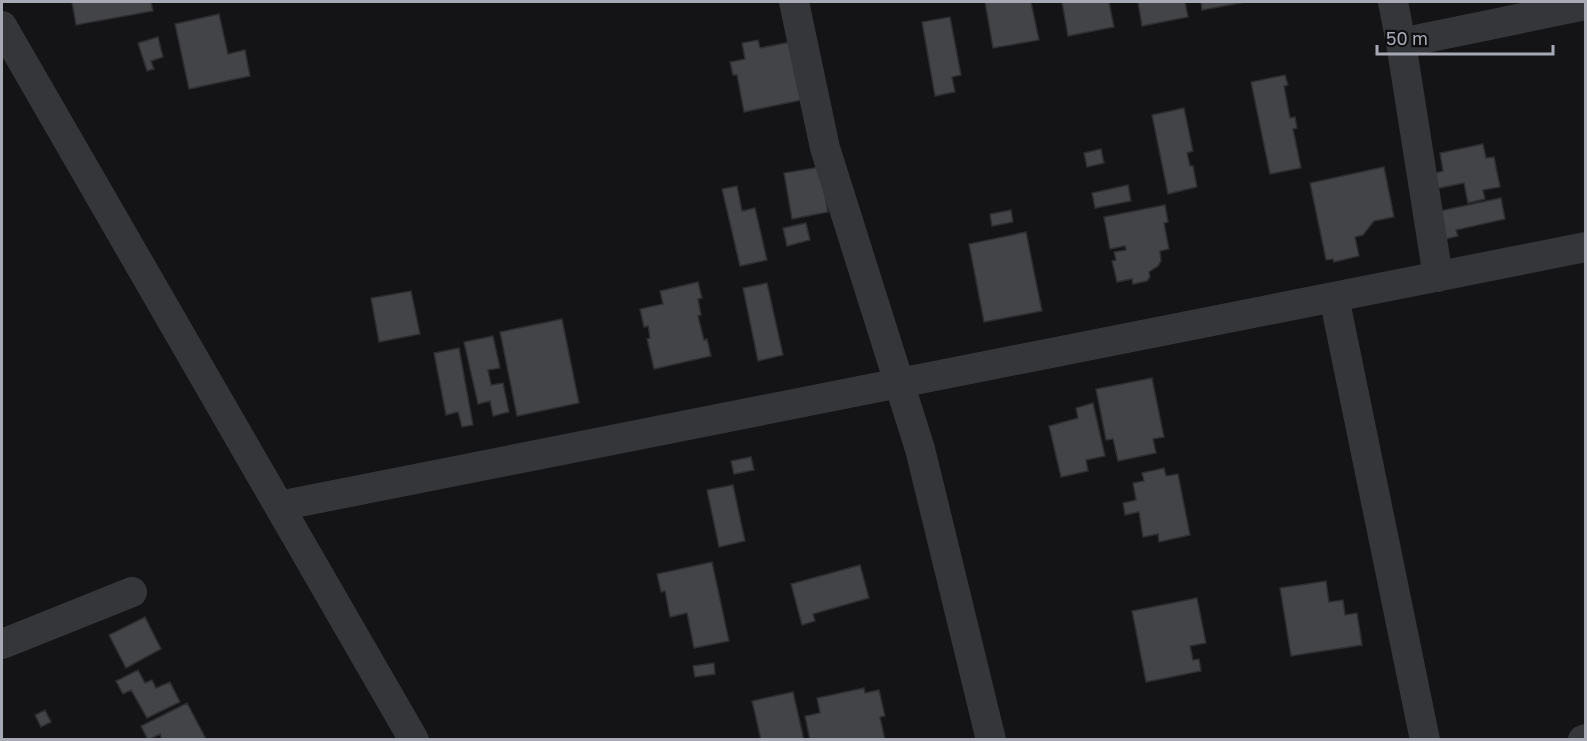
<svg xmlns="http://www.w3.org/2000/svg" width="1587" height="741" font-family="'Golos Text',sans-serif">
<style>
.building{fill:#434448;stroke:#2e2e31;stroke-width:1.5}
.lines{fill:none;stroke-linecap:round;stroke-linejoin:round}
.minor{stroke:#35363a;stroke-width:30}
</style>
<rect width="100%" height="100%" fill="#141416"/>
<!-- building -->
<path class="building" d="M 72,2 L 151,2 L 153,11 L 76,25 Z
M 985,2 L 1031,2 L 1039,40 L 993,48 Z
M 1062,2 L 1109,2 L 1114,27 L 1068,36 Z
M 1138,2 L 1185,2 L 1188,17 L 1142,26 Z
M 1201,2 L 1246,2 L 1202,10 Z
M 219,14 L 228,54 L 245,50 L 250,76 L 189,89 L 175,24 Z
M 950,17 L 961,75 L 952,77 L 955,92 L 935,96 L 922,22 Z
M 158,37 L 163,57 L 151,61 L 154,69 L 147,71 L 138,43 Z
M 758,40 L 760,48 L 796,41 L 802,100 L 744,112 L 737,75 L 733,75 L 730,62 L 745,59 L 742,43 Z
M 1285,75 L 1288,85 L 1284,86 L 1290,118 L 1295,117 L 1297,128 L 1293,129 L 1301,168 L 1270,174 L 1251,82 Z
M 1184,108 L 1193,151 L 1187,153 L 1190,166 L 1193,166 L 1197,187 L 1168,194 L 1152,115 Z
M 1483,144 L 1486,158 L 1494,157 L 1500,187 L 1483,190 L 1485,199 L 1468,203 L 1464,183 L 1435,189 L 1431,174 L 1443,171 L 1440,153 Z
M 1101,149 L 1104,163 L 1087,167 L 1084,153 Z
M 820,167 L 828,212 L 792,219 L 784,173 Z
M 1384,167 L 1394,217 L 1374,221 L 1363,235 L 1355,237 L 1359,256 L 1334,262 L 1333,259 L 1326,260 L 1310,183 Z
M 1128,185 L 1131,201 L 1095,208 L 1092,193 Z
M 737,186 L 742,211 L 755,208 L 767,260 L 740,266 L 722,189 Z
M 1501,198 L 1505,219 L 1456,230 L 1458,236 L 1441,240 L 1435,212 Z
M 1165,205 L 1168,222 L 1164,223 L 1169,249 L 1160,251 L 1161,261 L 1158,266 L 1149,272 L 1150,277 L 1147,281 L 1133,284 L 1132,279 L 1117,282 L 1112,261 L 1116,260 L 1114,252 L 1126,250 L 1125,246 L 1110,249 L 1104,217 Z
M 1011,210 L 1013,222 L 992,226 L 990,214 Z
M 806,223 L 810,240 L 787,246 L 783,228 Z
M 1026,232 L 1042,311 L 984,322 L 969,244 Z
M 698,282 L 702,298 L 698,299 L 701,315 L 698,316 L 704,340 L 707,339 L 711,356 L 654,369 L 647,339 L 650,338 L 648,326 L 644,327 L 640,309 L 663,304 L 660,291 Z
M 767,283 L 783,355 L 758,361 L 743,288 Z
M 411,291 L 420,334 L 379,342 L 371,298 Z
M 562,319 L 579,403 L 517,416 L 500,332 Z
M 493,336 L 500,368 L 488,370 L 491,385 L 503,383 L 509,412 L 493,416 L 490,401 L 478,404 L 464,342 Z
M 459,348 L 473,425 L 462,427 L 458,412 L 446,415 L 434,353 Z
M 1152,378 L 1164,437 L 1153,439 L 1156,453 L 1118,461 L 1113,439 L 1106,440 L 1096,389 Z
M 1093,403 L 1105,456 L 1086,460 L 1088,471 L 1061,477 L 1049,426 L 1078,418 L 1076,408 Z
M 751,457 L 754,470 L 734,474 L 731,461 Z
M 1164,468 L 1166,476 L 1178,474 L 1190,535 L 1159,542 L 1158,534 L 1143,537 L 1139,512 L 1125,515 L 1123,503 L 1136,500 L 1133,483 L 1144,481 L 1142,473 Z
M 733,485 L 745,541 L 719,547 L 707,490 Z
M 712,562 L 729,641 L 694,648 L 687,613 L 670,617 L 665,591 L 661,592 L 657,574 Z
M 860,565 L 869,598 L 813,614 L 815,621 L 802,625 L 791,584 Z
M 1326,581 L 1329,602 L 1343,600 L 1345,615 L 1357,613 L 1362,645 L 1291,656 L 1280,588 Z
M 1197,598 L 1206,643 L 1190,646 L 1193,660 L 1199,659 L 1201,671 L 1146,682 L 1132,611 Z
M 145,617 L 161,649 L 126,668 L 109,635 Z
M 714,663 L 715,674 L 695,677 L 693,666 Z
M 138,670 L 145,683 L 152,680 L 156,688 L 170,682 L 180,702 L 147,718 L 131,690 L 123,694 L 116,681 Z
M 864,688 L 865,693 L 879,690 L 885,716 L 880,717 L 885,740 L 810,740 L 805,716 L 820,713 L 817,698 Z
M 793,692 L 804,740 L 761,740 L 752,701 Z
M 187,703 L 206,739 L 162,740 L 160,734 L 148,740 L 141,726 Z
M 45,710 L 51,722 L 41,727 L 35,715 Z"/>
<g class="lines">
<!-- minor -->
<path class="minor" d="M 794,2 L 825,148 L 920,449 L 991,740
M 1393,2 L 1401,43 L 1438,277
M 2,26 L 414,740
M 1401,43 L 1586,5
M 1334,297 L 1425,740
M 279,506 L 1586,247
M 2,644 L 132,592
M 1583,740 L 1586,739"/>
</g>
<!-- border -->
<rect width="1587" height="741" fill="none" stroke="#a7aab5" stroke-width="6"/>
<!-- scale -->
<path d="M1377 45v9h176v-9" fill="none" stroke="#a7aab5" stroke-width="3"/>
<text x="1386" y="45" font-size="18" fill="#a7aab5" stroke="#0f0f11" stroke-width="4.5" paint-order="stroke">50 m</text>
</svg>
